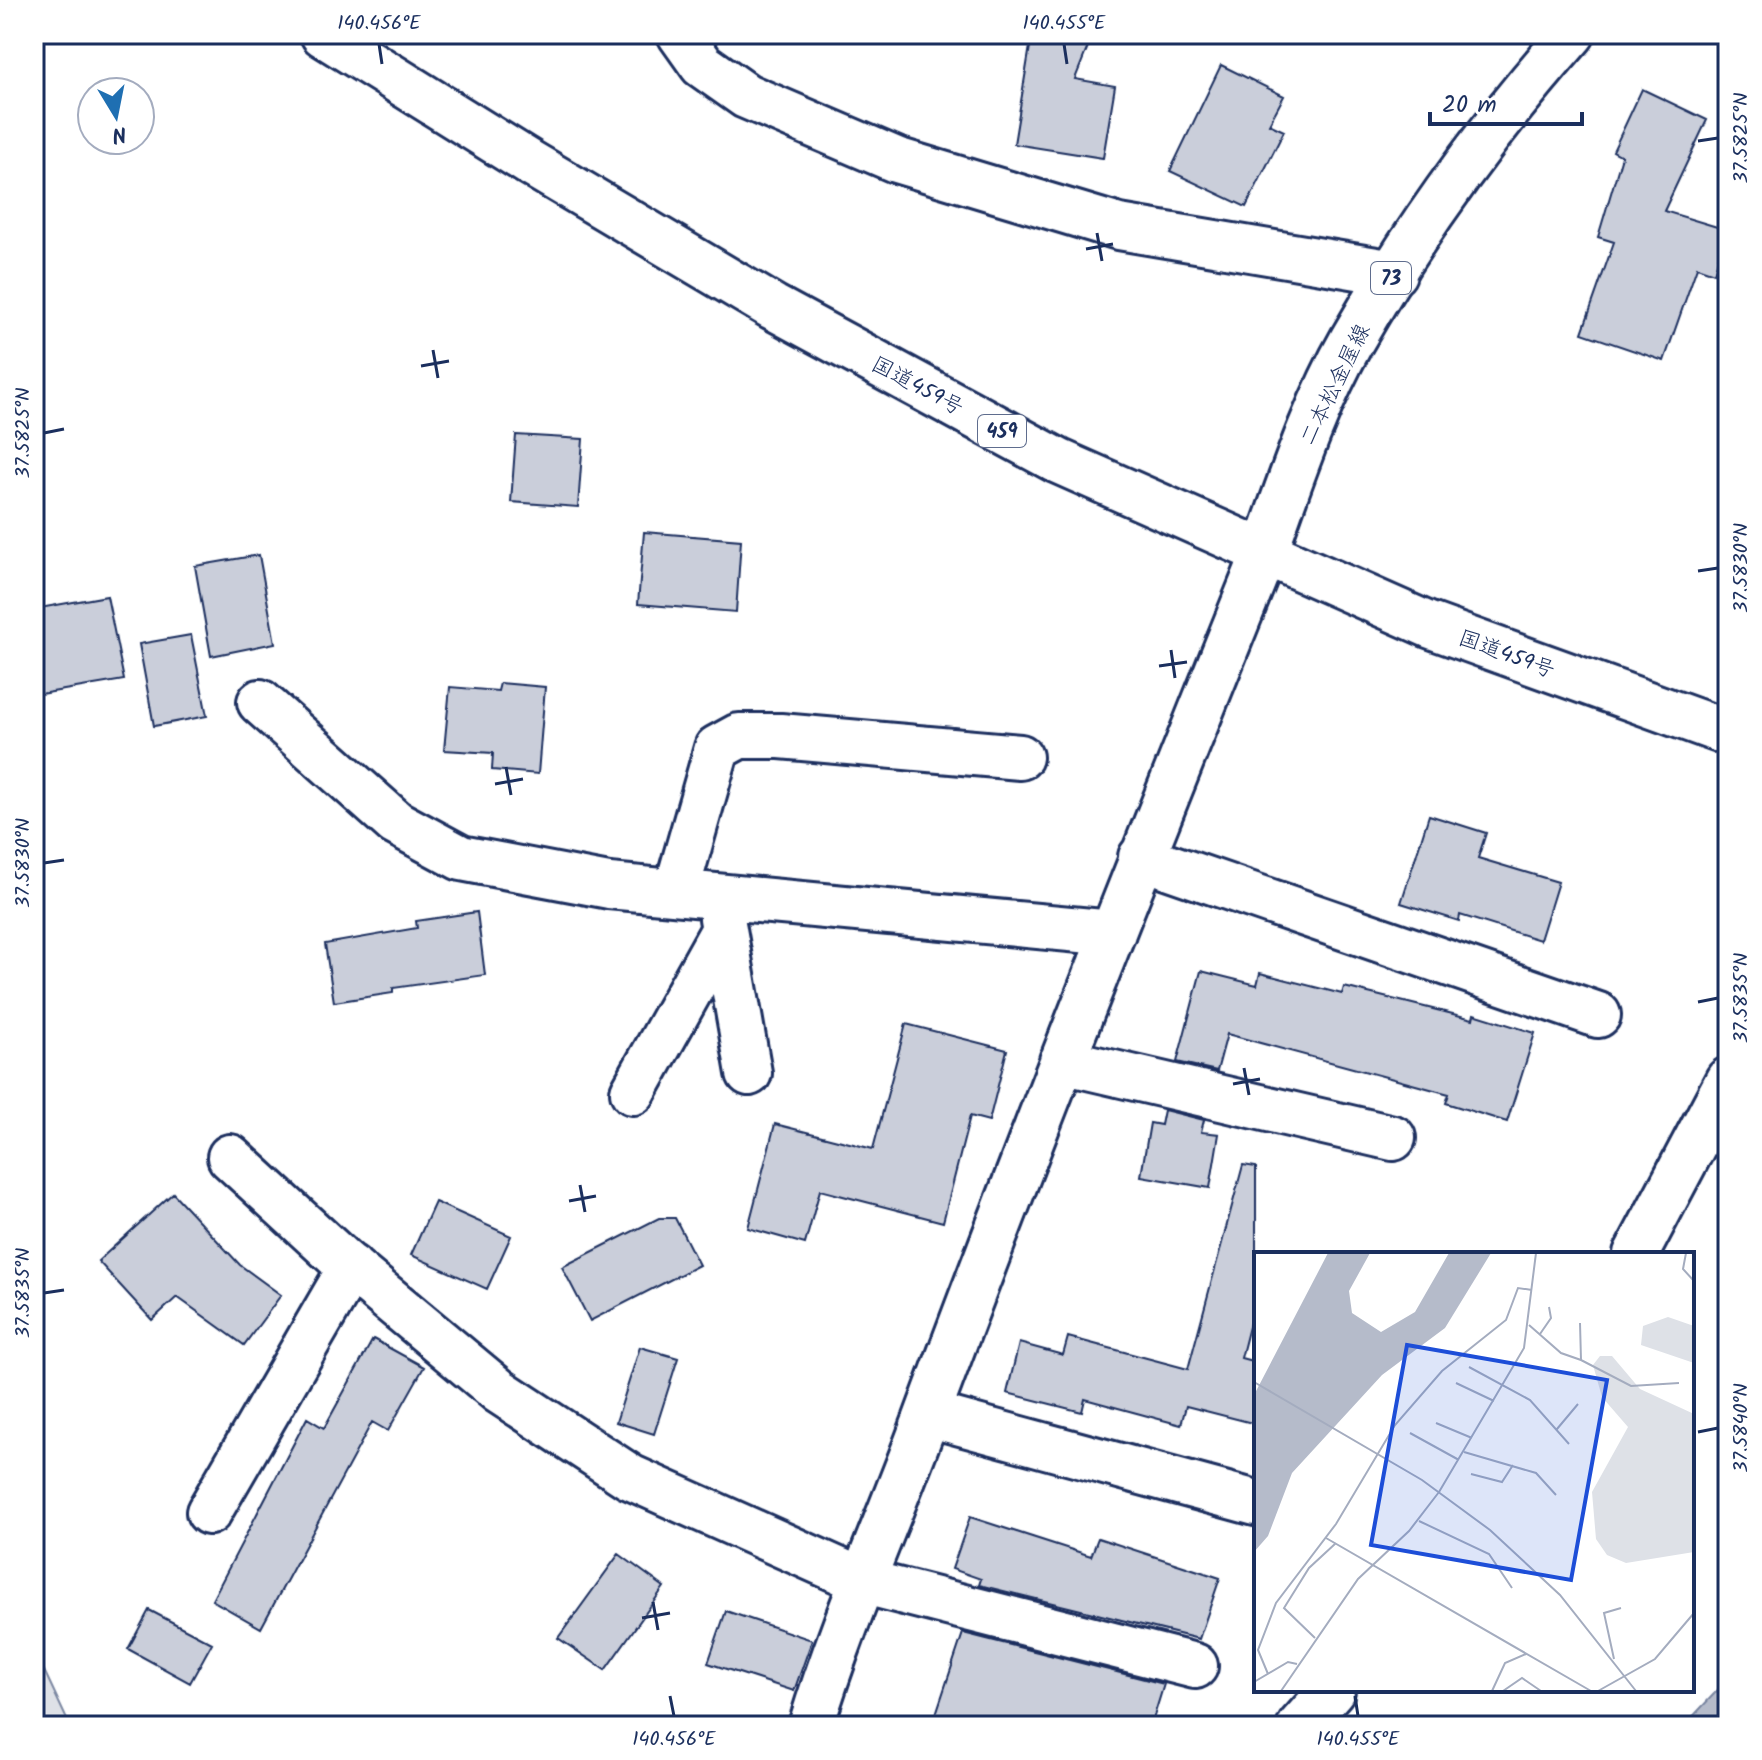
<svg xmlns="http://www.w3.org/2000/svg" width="1762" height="1760" font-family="Kalam,'Klee One',sans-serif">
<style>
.green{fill:#dee1e7;stroke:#7c88a2;stroke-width:2}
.water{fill:#b5bbca;stroke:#77839f;stroke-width:2}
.building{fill:#caceda;stroke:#1b2f5e;stroke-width:2}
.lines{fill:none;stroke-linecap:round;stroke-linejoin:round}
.minor-casing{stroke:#1b2f5e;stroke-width:50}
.major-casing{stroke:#1b2f5e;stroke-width:50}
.highway-casing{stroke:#1b2f5e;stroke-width:50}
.minor{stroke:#fff;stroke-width:44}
.major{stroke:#fff;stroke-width:44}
.highway{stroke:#fff;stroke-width:44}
.ticks{fill:none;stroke:#1b2f5e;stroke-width:3}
.labels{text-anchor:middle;stroke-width:6;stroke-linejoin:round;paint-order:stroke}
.shield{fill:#fff;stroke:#5f6d8e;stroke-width:2}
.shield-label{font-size:20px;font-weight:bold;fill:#1b2f5e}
.street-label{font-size:22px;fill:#1b2f5e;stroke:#fff}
.inset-road{fill:none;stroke:#a4acbf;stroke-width:2}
.view{fill:#1d4ed8;fill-opacity:0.15;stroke:#1d4ed8;stroke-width:4}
.inset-edge{fill:none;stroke:#1b2f5e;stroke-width:4}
.neatline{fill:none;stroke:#1b2f5e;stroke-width:3}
.ticks-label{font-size:20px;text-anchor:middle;fill:#1b2f5e}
</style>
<rect width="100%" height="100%" fill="#fff"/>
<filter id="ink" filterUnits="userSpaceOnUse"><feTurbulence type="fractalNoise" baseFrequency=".0125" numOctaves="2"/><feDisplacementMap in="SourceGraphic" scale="16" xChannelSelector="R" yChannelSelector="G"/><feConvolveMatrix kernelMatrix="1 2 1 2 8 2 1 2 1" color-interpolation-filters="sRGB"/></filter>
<g filter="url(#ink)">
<!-- green -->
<path class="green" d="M 34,1649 L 70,1726 L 34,1726 Z"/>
<!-- water -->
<path class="water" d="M 1728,1679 L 1728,1726 L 1684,1726 Z"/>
<!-- building -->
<path class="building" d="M 1032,34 L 1093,34 L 1075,79 L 1115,86 L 1103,158 L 1014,144 Z
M 1221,65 L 1284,96 L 1269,124 L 1284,131 L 1246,207 L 1170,171 Z
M 1642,89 L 1707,120 L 1664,211 L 1727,230 L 1714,273 L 1697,267 L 1664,361 L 1582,333 L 1614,242 L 1598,237 L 1622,156 L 1613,151 Z
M 516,435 L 583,439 L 578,507 L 511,502 Z
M 644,532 L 741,540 L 736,612 L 638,604 Z
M 259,555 L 275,643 L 211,656 L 195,566 Z
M 107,596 L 124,680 L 34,695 L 34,609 Z
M 191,635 L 207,716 L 154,726 L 139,644 Z
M 500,683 L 545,687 L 538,774 L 492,770 L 493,753 L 444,750 L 450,687 L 498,691 Z
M 1429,815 L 1486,833 L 1478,858 L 1558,882 L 1540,940 L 1460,915 L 1459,921 L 1401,903 Z
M 477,912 L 485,975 L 393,988 L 393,993 L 334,1002 L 325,944 L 417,928 L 416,921 Z
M 1201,971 L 1257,985 L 1260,973 L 1342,994 L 1344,987 L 1473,1019 L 1474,1014 L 1535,1033 L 1507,1122 L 1446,1103 L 1449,1094 L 1227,1034 L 1217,1071 L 1177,1062 Z
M 906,1024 L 1007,1050 L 989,1121 L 970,1116 L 943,1222 L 820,1190 L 805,1244 L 748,1228 L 775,1124 L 873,1149 Z
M 1164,1110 L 1204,1120 L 1201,1132 L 1219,1134 L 1210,1188 L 1141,1176 L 1150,1123 L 1161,1125 Z
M 1243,1165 L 1256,1167 L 1256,1299 L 1241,1358 L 1256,1362 L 1256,1424 L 1186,1406 L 1181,1425 L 1085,1399 L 1082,1412 L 1007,1393 L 1019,1343 L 1063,1355 L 1068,1337 L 1188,1369 Z
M 173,1193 L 240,1265 L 281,1295 L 244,1345 L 177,1297 L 152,1320 L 98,1261 Z
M 435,1202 L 511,1236 L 487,1289 L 411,1255 Z
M 659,1218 L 675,1218 L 699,1265 L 590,1321 L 562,1267 Z
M 373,1339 L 424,1367 L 388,1431 L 372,1422 L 261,1628 L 212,1600 L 307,1418 L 324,1428 Z
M 640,1347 L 678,1358 L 654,1434 L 616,1422 Z
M 970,1517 L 1091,1556 L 1098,1538 L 1220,1578 L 1199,1639 L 979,1585 L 981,1579 L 952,1569 Z
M 619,1554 L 664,1587 L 605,1670 L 558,1638 Z
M 149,1610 L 212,1643 L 190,1683 L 128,1649 Z
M 726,1611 L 812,1640 L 794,1691 L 708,1663 Z
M 963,1633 L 1164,1684 L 1151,1726 L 932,1726 Z"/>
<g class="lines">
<defs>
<path id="minor" d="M 680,34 L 702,65 L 746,96 L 896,160 L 1119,227 L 1394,273
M 260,702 L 396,823 L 461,858 L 609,886 L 1113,933
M 1141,857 L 1598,1015
M 676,892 L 717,748 L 739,736 L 780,736 L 1020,757
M 722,918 L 749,1073
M 1062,1061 L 1393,1138
M 633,1092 L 724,929
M 230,1157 L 343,1261 L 499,1391 L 630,1477 L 865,1582 L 1195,1666
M 1636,1254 L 1728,1080
M 928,1414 L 1256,1503
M 209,1512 L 351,1267
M 811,1726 C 843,1620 890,1517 928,1413 C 1035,1125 1149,839 1264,554
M 1300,1726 L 1332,1690"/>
<path id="major" d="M 1264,554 C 1290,482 1314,407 1352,340 C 1414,231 1489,128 1572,34"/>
<path id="highway" d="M 323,34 L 530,163 L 773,307 L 1058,461 L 1429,625 L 1728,733"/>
</defs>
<!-- minor casing -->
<use href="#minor" class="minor-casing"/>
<!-- major casing -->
<use href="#major" class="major-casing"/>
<!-- highway casing -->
<use href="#highway" class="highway-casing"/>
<!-- minor -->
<use href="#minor" class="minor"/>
<!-- major -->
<use href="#major" class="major"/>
<!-- highway -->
<use href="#highway" class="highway"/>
</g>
</g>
<!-- ticks -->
<path class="ticks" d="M 379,44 L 382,64M 1064,44 L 1067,64M 1698,141 L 1718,138M 1097,233 L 1102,261M 1086,249 L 1113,244M 433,350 L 438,378M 421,366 L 449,361M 44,433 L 64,429M 1698,571 L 1718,568M 1171,650 L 1175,678M 1159,666 L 1187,662M 506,767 L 511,795M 495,784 L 523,779M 44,863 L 64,860M 1698,1002 L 1718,998M 1244,1068 L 1249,1095M 1233,1084 L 1260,1079M 580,1185 L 585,1212M 569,1201 L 596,1196M 44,1293 L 64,1290M 1698,1432 L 1718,1428M 653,1602 L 658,1630M 642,1618 L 670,1613M 670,1696 L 674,1716M 1355,1696 L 1358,1716"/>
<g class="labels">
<!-- shield labels -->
<g class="shield">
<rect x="1371" y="262" width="40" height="32" rx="6"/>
<rect x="978" y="415" width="48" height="32" rx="6"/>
</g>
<g class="shield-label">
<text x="1391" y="285">73</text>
<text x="1002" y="438">459</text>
</g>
<!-- street labels -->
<g class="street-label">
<text transform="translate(1334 384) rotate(-64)" y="8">二本松金屋線</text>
<text transform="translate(918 385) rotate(28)" y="8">国道459号</text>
<text transform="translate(1507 653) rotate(20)" y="8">国道459号</text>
</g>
</g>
<!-- overview -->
<g transform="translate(1254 1252)">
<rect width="440" height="440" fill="#fff"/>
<path d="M 414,65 L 440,74 L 440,111 L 387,93 L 389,74 ZM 346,104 L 358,104 L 386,137 L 440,162 L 440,300 L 372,311 L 353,303 L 342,287 L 338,240 L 374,175 L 348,145 L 339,113 Z" fill="#dee1e7"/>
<path d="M 74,1 L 116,1 L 95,39 L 98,61 L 127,80 L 161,60 L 195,1 L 237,1 L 191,76 L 128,123 L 38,221 L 14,284 L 0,300 L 0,143 Z" fill="#b5bbca"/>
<path class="inset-road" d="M 432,1 L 429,17 L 440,29M 275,73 L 307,101 L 327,108 L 326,71M 286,82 L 297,66 L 295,55M 327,108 L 377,134 L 425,131M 215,115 L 276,148 L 315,192M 0,130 L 168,228 L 236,278 L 306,343 L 382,439M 202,131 L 240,149M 182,171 L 218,186M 303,177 L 324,152M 156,181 L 205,208M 210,200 L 282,221 L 302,243M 217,222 L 248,230 L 259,213M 185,240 L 270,96 L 282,1M 165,269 L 235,302 L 258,336M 72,286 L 337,439M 61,386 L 30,356 L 55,316 L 82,291M 360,407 L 350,361 L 367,356M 14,422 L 4,398 L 22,351 L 82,272 L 141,173 L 188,119 L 252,68 L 264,36 L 278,38M 0,430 L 34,410 L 43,412M 27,439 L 104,327 L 155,279 L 185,240M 238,439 L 251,411 L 272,402M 249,439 L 268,426 L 287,439M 344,439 L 401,407 L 440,361"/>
<path class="view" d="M 153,93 L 353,128 L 317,328 L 117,293 Z"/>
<rect width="440" height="440" class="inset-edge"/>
</g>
<!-- margin -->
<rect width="1762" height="1760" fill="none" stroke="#fff" stroke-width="88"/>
<!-- north arrow -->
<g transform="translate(116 116) rotate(170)"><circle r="38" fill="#ffffff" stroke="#a4acbf" stroke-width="2"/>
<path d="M0-6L14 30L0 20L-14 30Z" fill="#1f6fb2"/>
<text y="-12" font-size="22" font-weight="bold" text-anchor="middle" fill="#1b2f5e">N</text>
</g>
<!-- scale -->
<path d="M1430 112v12h152v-12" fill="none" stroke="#1b2f5e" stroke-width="4"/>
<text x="1442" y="112" font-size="24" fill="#1b2f5e" stroke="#ffffff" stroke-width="6" paint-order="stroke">20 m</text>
<rect x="44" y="44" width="1674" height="1672" class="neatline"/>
<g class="ticks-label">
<text x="379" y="29">140.456°E</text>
<text x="1064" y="29">140.455°E</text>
<text transform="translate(1740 138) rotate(-90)" y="7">37.5825°N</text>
<text transform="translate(22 433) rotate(-90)" y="7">37.5825°N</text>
<text transform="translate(1740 568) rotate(-90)" y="7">37.5830°N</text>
<text transform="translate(22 863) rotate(-90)" y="7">37.5830°N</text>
<text transform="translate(1740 998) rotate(-90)" y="7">37.5835°N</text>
<text transform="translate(22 1293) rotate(-90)" y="7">37.5835°N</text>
<text transform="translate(1740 1428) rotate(-90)" y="7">37.5840°N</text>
<text x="674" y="1745">140.456°E</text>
<text x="1358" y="1745">140.455°E</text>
</g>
</svg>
